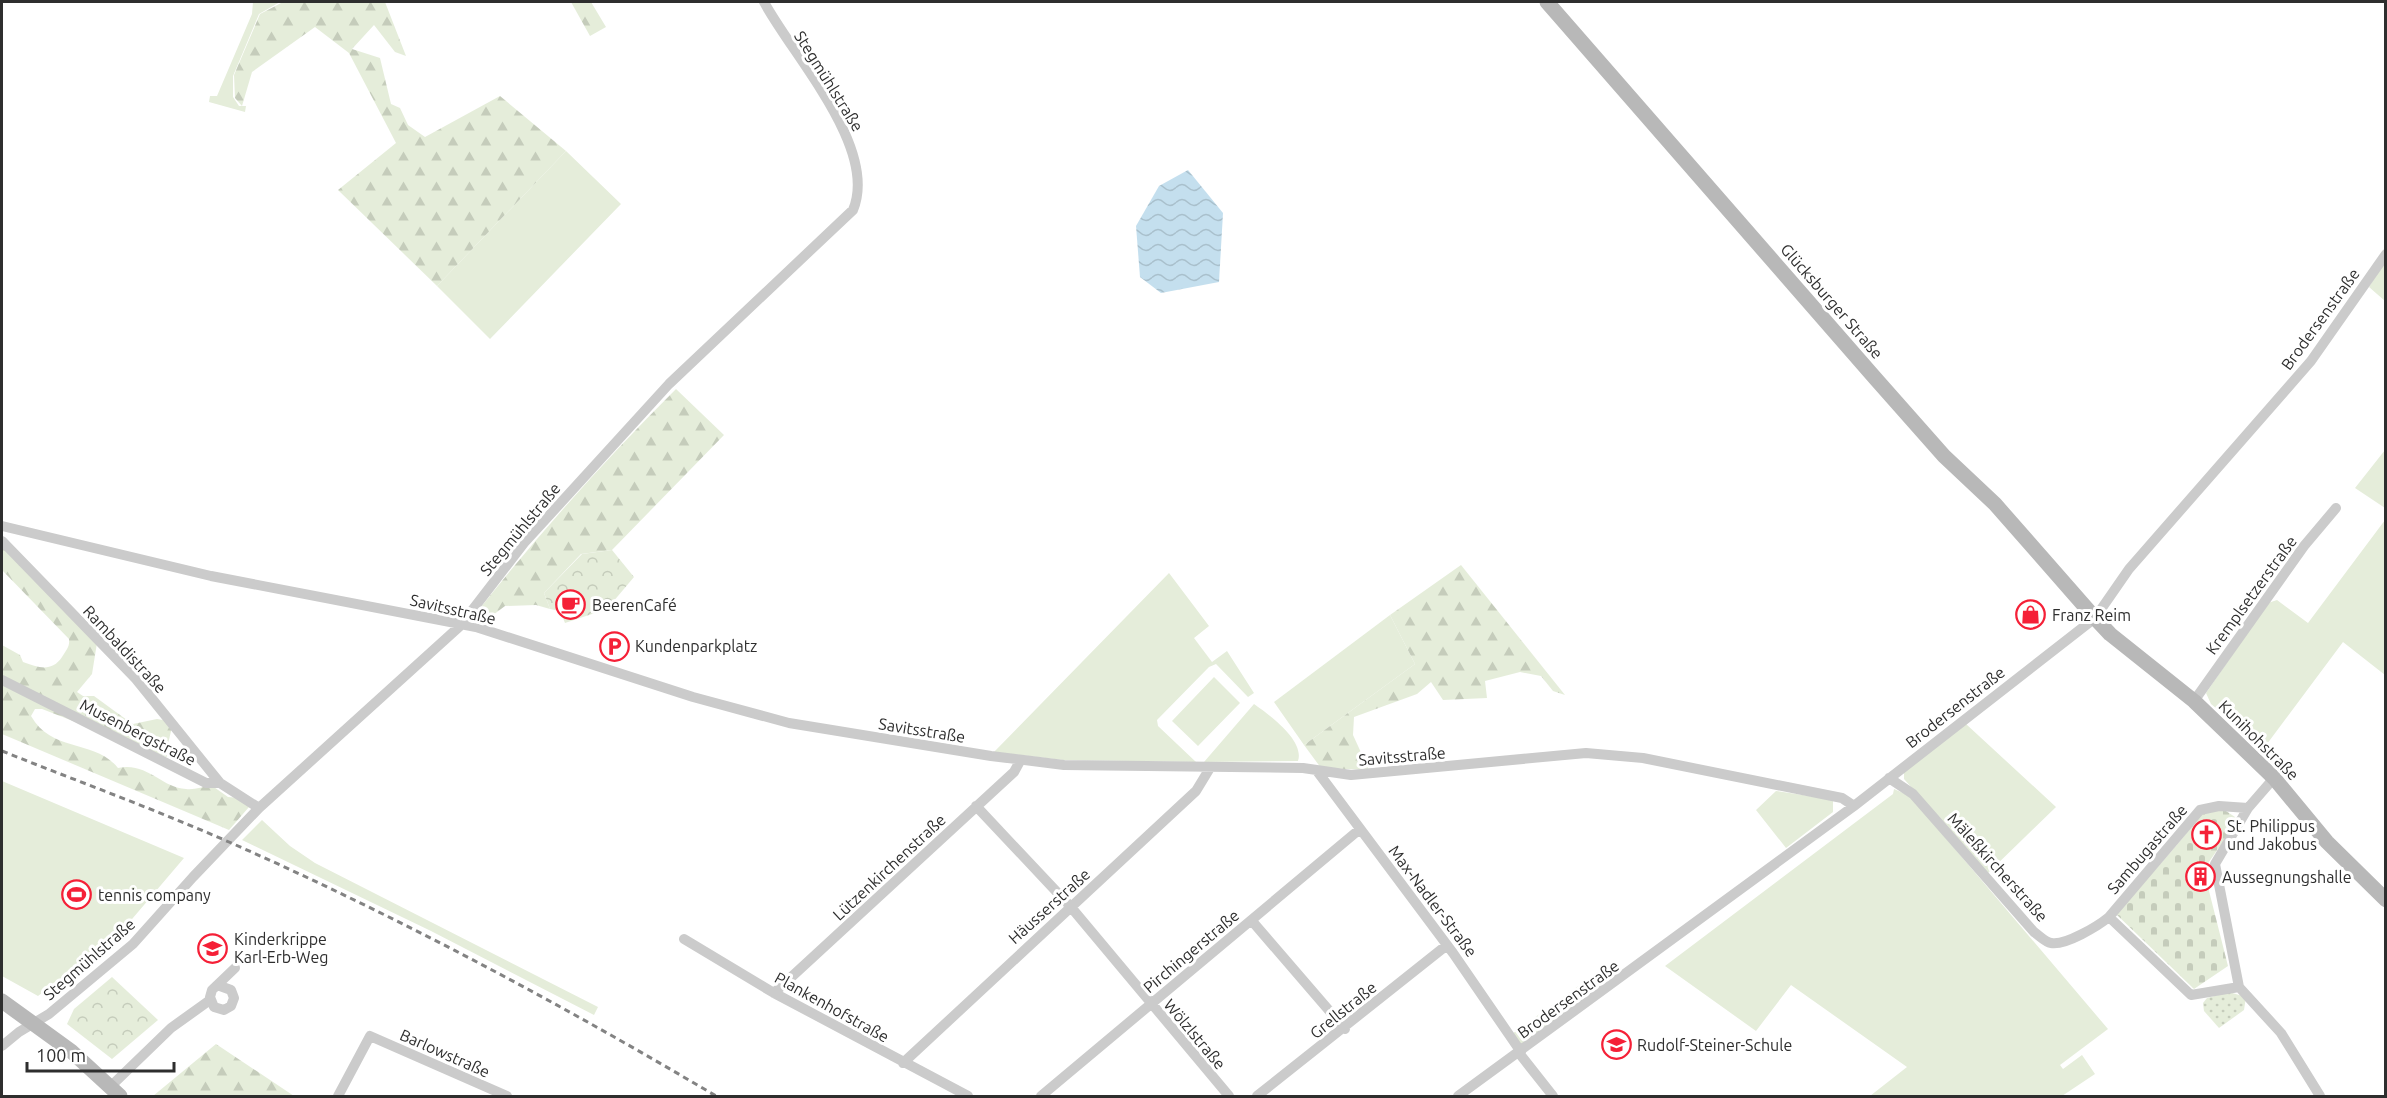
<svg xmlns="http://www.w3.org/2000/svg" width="2387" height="1098" font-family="Ubuntu,sans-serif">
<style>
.grass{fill:#e5edda}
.forest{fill:url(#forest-firs)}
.cemetery{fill:url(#cemetery-stones)}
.park{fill:url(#park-crowns)}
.garden{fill:url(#garden-dots)}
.water{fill:url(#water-waves)}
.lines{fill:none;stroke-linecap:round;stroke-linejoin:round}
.street{stroke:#cbcbcb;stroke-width:10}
.secondary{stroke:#b8b8b8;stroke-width:15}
.rail{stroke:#838383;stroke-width:3;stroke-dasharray:6 4.5;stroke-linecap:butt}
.labels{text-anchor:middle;stroke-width:6;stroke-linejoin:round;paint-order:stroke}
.street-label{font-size:16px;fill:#2e2e2e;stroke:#fff}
.poi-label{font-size:16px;fill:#2e2e2e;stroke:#fff;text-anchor:start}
</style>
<defs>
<pattern id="forest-firs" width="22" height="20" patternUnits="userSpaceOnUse" patternTransform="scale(1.5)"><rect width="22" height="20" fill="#e5edda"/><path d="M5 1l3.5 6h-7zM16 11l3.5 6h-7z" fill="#c5ccbb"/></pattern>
<pattern id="cemetery-stones" width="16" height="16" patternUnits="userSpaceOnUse" patternTransform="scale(1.5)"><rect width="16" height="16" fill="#e5edda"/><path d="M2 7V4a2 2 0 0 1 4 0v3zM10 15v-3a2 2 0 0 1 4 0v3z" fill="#c5ccbb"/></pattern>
<pattern id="park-crowns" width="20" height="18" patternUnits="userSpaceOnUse" patternTransform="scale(1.5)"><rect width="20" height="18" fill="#e5edda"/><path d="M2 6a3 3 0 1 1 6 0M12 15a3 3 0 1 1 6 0" fill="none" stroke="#c5ccbb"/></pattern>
<pattern id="garden-dots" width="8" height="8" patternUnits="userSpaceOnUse" patternTransform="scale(1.5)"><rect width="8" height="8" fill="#e5edda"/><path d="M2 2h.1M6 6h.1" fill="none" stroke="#c5ccbb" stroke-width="1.8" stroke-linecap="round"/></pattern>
<pattern id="water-waves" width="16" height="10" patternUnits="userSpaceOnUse" patternTransform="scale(1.5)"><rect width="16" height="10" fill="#c4dfee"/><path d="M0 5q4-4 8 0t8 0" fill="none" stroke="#a9c0cc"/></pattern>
</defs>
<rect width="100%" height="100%" fill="#fff"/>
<!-- grass -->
<path class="grass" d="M 253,2 L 280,2 L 259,14 L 233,76 L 233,97 L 239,106 L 246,106 L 245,112 L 209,102 L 210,96 L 217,96 L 252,14 Z
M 566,151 L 621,204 L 490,339 L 437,286 Z
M 2385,261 L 2385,301 L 2369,287 Z
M 2385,450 L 2385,508 L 2355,488 Z
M 2385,520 L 2385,675 L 2343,642 L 2264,748 L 2211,704 L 2206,693 L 2268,603 L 2277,600 L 2308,623 Z
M 1169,573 L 1209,626 L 1194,638 L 1212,662 L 1227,651 L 1254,693 L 1248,697 L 1216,664 L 1209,667 L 1157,720 L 1158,726 L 1196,762 L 1063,760 L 994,752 Z
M 1390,615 L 1415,664 L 1304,745 L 1274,702 Z
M 1214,677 L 1240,703 L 1198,746 L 1172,721 Z
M 1254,704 C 1268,714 1305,740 1298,761 L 1204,762 Z
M 1966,724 L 2056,807 L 1988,873 L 1904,779 L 1904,771 Z
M 2,781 L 184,858 L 121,932 L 38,996 L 2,976 Z
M 1894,789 L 1910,796 L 2108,1029 L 2060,1065 L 2063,1069 L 2082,1055 L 2095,1074 L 2062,1096 L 1870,1096 L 1907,1067 L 1791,985 L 1756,1031 L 1665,966 L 1893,794 Z
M 1776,791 L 1829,799 L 1833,801 L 1833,812 L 1786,848 L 1756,810 Z
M 262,820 L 290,846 L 315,863 L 598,1007 L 594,1015 L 431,931 L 242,840 Z
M 1581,984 L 1590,995 L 1521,1046 L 1512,1034 Z"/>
<!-- forest -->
<path class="forest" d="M 283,2 L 385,2 L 406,56 L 395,52 L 374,25 L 352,49 L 380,58 L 391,104 L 400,108 L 408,125 L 425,137 L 500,96 L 566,151 L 437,286 L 338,190 L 396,143 L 349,53 L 315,27 L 252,72 L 242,106 L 235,98 L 234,75 L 260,14 Z
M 571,2 L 591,2 L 606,27 L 590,36 Z
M 676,389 L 724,435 L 612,550 L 581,554 L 544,593 L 550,609 L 536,605 L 505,606 L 481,624 L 475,622 L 473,617 C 536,537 604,461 676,389 Z
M 2,544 L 97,643 L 92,674 L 77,692 L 83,696 L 94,696 C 107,705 119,715 133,724 L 157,719 L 169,721 L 172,727 L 168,744 L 174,752 L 166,757 L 42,709 L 35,709 L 31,716 C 52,753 95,739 118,768 C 148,762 161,788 186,789 C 194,790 203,787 211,785 L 228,797 L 240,798 L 249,807 L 229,830 L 2,734 L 2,645 L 20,655 L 23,662 C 39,668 52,672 62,657 C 66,650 70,647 69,639 L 2,570 Z
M 1461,565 L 1565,695 L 1553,691 L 1541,676 L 1520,672 L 1485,681 L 1487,698 L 1443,700 L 1431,682 L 1417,694 L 1354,717 L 1353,735 L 1369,770 L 1321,768 L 1304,745 L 1415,664 L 1390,615 Z
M 216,1044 L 294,1096 L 153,1096 Z"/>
<!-- cemetery -->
<path class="cemetery" d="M 2223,809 L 2235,817 L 2236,823 L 2204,869 L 2209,873 L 2203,883 L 2208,887 L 2228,966 L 2194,989 L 2116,914 C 2144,881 2175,850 2201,814 Z"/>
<!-- park -->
<path class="park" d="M 612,550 L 634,577 L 607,609 L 565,623 L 560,611 L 550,609 L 544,593 L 582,554 Z
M 112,977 L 158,1020 L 112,1059 L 67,1024 L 74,1009 Z"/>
<!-- garden -->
<path class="garden" d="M 2229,992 L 2246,997 L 2244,1010 L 2219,1028 L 2204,1011 L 2203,1003 L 2207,998 Z"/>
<!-- water -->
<path class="water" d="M 1188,170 L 1223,213 L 1219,282 L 1161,293 L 1140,277 L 1136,226 L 1159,186 Z"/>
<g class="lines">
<!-- street -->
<path class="street" d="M 2,526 L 211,576 L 476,627 L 693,697 L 789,723 L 991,756 L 1064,765 L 1303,768 L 1351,775 L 1586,753 L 1643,758 L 1842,798 L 1854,806
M 2,541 L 136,679 L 220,783
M 2,680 L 206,783 L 220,783 L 259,808
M 2194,701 L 2304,546 L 2336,508
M 1317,771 L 1453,953 L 1521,1052
M 1889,778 L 1913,794 L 2034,932 C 2040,936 2045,942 2051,943 C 2065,946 2098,926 2109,917 L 2191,995 L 2239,987
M 2274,778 L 2248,808 L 2215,864 L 2239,987 L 2281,1033 L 2320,1096
M 976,806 L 1070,906 L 1229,1096
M 2109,917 L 2200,810 L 2219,806 L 2248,808
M 1252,921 L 1345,1029
M 684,939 L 774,993 L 968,1096
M 220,986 L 231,990 L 234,998 L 231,1006 L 224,1010 L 214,1007 L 210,997 L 212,990 L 235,968
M 774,993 L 1014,772 L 1020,761
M 2,1046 L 19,1032 L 49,1014 L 133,944 L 193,877 L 259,808 L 460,626 L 524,543 L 669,384 L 853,210 C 879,148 793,56 764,2
M 1519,1053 L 1553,1096
M 903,1063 L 1196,791 L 1210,768
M 110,1087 L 171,1028 L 210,1000
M 338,1096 L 370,1036 L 507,1096
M 1041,1096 L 1360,829
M 1257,1096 L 1447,945
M 1458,1096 L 1854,806 L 2095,618 L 2129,569 L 2311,361 L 2386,254"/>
<!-- secondary -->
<path class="secondary" d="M 1547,2 L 1875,378 L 1944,456 L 1995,504 L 2095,618 L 2110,634 L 2194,701 L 2274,778 L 2327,842 L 2386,900
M 2,1001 L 71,1051 L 120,1096"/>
<!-- rail -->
<path class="rail" d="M 2,751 C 77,781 154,809 229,842 C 397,916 559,1003 716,1096"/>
</g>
<!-- icons -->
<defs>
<symbol id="cafe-ring" viewBox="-11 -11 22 22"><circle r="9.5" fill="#fff" stroke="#f52037" stroke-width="1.5"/><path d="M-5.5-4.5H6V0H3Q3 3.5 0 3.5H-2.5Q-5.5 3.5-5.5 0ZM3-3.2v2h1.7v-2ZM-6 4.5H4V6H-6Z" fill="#f52037"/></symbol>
<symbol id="shop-ring" viewBox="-11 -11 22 22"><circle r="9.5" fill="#fff" stroke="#f52037" stroke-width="1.5"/><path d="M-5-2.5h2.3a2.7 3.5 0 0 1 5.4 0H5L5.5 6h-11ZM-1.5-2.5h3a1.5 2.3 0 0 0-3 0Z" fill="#f52037"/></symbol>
<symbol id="parking-ring" viewBox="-11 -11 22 22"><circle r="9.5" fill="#fff" stroke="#f52037" stroke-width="1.5"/><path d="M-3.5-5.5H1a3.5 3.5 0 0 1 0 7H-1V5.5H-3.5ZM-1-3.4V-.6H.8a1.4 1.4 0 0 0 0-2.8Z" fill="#f52037"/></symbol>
<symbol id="church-ring" viewBox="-11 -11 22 22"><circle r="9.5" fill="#fff" stroke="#f52037" stroke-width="1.5"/><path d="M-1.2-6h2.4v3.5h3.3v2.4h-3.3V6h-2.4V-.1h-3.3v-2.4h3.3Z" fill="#f52037"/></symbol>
<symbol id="building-ring" viewBox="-11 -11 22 22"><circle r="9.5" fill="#fff" stroke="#f52037" stroke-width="1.5"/><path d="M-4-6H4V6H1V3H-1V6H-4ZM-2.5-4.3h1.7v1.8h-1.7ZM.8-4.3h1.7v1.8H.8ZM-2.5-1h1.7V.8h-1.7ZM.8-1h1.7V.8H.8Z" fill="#f52037"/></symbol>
<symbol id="stadium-ring" viewBox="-11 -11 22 22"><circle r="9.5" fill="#fff" stroke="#f52037" stroke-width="1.5"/><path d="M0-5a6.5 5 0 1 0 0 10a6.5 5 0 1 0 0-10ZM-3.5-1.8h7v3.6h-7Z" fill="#f52037"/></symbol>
<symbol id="school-ring" viewBox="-11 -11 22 22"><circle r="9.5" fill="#fff" stroke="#f52037" stroke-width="1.5"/><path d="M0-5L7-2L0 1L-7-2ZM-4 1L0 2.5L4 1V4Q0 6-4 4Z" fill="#f52037"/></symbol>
</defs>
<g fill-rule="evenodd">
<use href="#cafe-ring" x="554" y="588" width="33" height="33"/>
<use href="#shop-ring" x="2014" y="598" width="33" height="33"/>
<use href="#parking-ring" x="598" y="630" width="33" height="33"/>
<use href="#church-ring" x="2190" y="818" width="33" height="33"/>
<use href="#building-ring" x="2184" y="860" width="33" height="33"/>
<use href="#stadium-ring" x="60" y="878" width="33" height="33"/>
<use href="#school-ring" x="196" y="932" width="33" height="33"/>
<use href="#school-ring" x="1600" y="1028" width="33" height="33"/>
</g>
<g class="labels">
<!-- street labels -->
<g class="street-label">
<text transform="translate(829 81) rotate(58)" y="6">Stegmühlstraße</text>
<text transform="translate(1832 301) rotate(49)" y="6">Glücksburger Straße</text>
<text transform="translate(2320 319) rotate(-54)" y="6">Brodersenstraße</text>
<text transform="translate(520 529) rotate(-50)" y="6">Stegmühlstraße</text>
<text transform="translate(2251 595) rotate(-54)" y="6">Kremplsetzerstraße</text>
<text transform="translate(453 609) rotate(13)" y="6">Savitsstraße</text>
<text transform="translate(125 649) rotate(47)" y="6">Rambaldistraße</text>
<text transform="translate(1955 707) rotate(-38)" y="6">Brodersenstraße</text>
<text transform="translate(922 730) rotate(9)" y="6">Savitsstraße</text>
<text transform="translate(138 732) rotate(27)" y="6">Musenbergstraße</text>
<text transform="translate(2259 740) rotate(45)" y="6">Kunihohstraße</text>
<text transform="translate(1402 756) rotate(-5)" y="6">Savitsstraße</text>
<text transform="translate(2147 849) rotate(-49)" y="6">Sambugastraße</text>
<text transform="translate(889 867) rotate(-43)" y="6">Lützenkirchenstraße</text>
<text transform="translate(1998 867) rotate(48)" y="6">Mäleßkircherstraße</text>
<text transform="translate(1433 901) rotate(53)" y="6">Max-Nadler-Straße</text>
<text transform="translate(1049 906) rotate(-42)" y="6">Häusserstraße</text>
<text transform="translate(1191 951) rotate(-40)" y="6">Pirchingerstraße</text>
<text transform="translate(89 959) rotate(-41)" y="6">Stegmühlstraße</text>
<text transform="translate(1568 999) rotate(-36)" y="6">Brodersenstraße</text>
<text transform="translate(832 1007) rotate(29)" y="6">Plankenhofstraße</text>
<text transform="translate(1343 1010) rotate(-39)" y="6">Grellstraße</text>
<text transform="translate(1195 1034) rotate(50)" y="6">Wölzlstraße</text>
<text transform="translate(445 1053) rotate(24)" y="6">Barlowstraße</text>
</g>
<!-- poi labels -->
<g class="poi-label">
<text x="592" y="611">BeerenCafé</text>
<text x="2052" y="621">Franz Reim</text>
<text x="635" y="652">Kundenparkplatz</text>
<text x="2227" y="832">St. Philippus<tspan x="2227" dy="18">und Jakobus</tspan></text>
<text x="2222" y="883">Aussegnungshalle</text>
<text x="98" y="901">tennis company</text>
<text x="234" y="945">Kinderkrippe<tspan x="234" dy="18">Karl-Erb-Weg</tspan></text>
<text x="1637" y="1051">Rudolf-Steiner-Schule</text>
</g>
</g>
<!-- border -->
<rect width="2387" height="1098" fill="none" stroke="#2e2e2e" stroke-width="6"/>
<!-- scale -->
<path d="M27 1062v9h147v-9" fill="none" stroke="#2e2e2e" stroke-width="3"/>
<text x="36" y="1062" font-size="18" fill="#2e2e2e" stroke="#ffffff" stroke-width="4.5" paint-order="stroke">100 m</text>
</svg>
